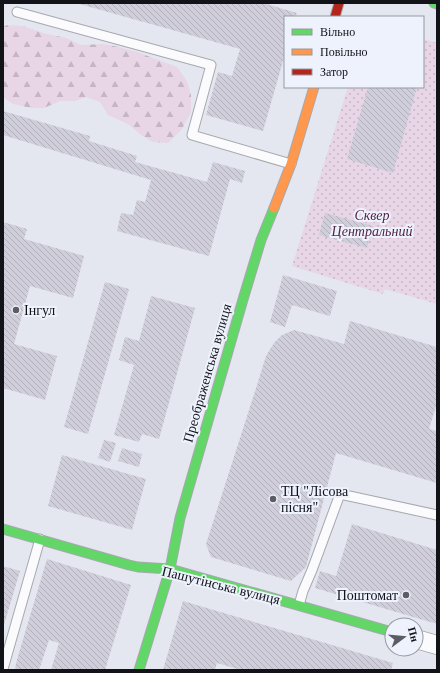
<svg xmlns="http://www.w3.org/2000/svg" width="440" height="673" font-family="'Times New Roman',serif">
<style>
.green{fill:url(#green-dots)}
.forest{fill:url(#forest-firs)}
.building{fill:url(#building-back-hatch)}
.lines{fill:none;stroke-linecap:round;stroke-linejoin:round}
.lane-casing{stroke:#a6a9af;stroke-width:11}
.street-casing{stroke:#a6a9af;stroke-width:20}
.fast-casing{stroke:#a6a9af;stroke-width:11}
.slow-casing{stroke:#a6a9af;stroke-width:11}
.jam-casing{stroke:#a6a9af;stroke-width:11}
.lane{stroke:#fbfbfd;stroke-width:9}
.street{stroke:#fbfbfd;stroke-width:18}
.fast{stroke:#63d668;stroke-width:9}
.slow{stroke:#ff974d;stroke-width:9}
.jam{stroke:#b3261e;stroke-width:9}
.poi-dot{fill:#5b5d63;stroke:#eef2fd;stroke-width:1.5}
.labels{text-anchor:middle;stroke-width:4;stroke-linejoin:round;paint-order:stroke}
.park-label{font-size:14px;font-style:italic;fill:#542246;stroke:#eef2fd}
.poi-label{font-size:14px;fill:#111318;stroke:#eef2fd;text-anchor:start}
.street-label{font-size:14px;fill:#111318;stroke:#eef2fd}
</style>
<defs>
<pattern id="green-dots" width="8" height="8" patternUnits="userSpaceOnUse"><rect width="8" height="8" fill="#e8d5e6"/><path d="M2 2h.1M6 6h.1" fill="none" stroke="#c6b6c5" stroke-width="1.8" stroke-linecap="round"/></pattern>
<pattern id="forest-firs" width="22" height="20" patternUnits="userSpaceOnUse"><rect width="22" height="20" fill="#e8d5e6"/><path d="M5 1l3.5 6h-7zM16 11l3.5 6h-7z" fill="#c6b6c5"/></pattern>
<pattern id="building-back-hatch" width="6" height="6" patternUnits="userSpaceOnUse"><rect width="6" height="6" fill="#d0ceda"/><path d="M-1 5l2 2M0 0l6 6M5-1l2 2" fill="none" stroke="#b2b0ba"/></pattern>
</defs>
<rect width="100%" height="100%" fill="#e4e7ef"/>
<!-- green -->
<path class="green" d="M 423,39 L 437,43 L 437,304 L 385,289 L 383,294 L 292,266 L 348,87 L 423,87 Z"/>
<!-- forest -->
<path class="forest" d="M 7,25 L 23,26 L 43,33 L 66,38 L 81,45 L 103,44 L 119,47 L 140,53 L 177,67 L 187,81 L 191,95 L 191,112 L 182,129 L 168,143 L 153,142 L 141,135 L 128,124 L 108,115 L 100,102 L 86,97 L 75,101 L 60,101 L 44,108 L 31,108 L 13,104 L 3,97 L 3,27 Z"/>
<!-- building -->
<path class="building" d="M 76,3 L 263,3 L 297,13 L 295,17 L 285,17 L 285,54 L 263,131 L 206,115 L 218,72 L 232,76 L 240,49 Z
M 368,87 L 417,87 L 393,173 L 347,159 Z
M 3,111 L 90,136 L 89,141 L 137,156 L 135,162 L 207,182 L 213,162 L 245,171 L 242,183 L 230,179 L 209,256 L 117,231 L 121,213 L 133,215 L 137,200 L 145,202 L 151,180 L 3,135 Z
M 325,213 L 373,226 L 367,248 L 319,235 Z
M 3,222 L 27,229 L 24,239 L 84,256 L 73,298 L 30,286 L 14,344 L 57,356 L 45,400 L 3,388 Z
M 283,275 L 337,291 L 330,316 L 292,305 L 285,327 L 270,322 Z
M 105,282 L 129,289 L 88,434 L 64,427 Z
M 151,296 L 195,308 L 159,439 L 142,434 L 139,442 L 114,435 L 134,365 L 119,360 L 125,337 L 139,341 Z
M 350,321 L 437,347 L 437,403 L 429,429 L 437,431 L 437,483 L 336,453 L 306,567 L 291,581 L 211,557 L 206,544 L 258,382 L 266,356 L 274,343 L 282,335 L 294,330 L 344,344 Z
M 104,440 L 116,443 L 110,462 L 98,458 Z
M 122,448 L 142,454 L 139,467 L 118,461 Z
M 62,455 L 146,479 L 132,530 L 48,506 Z
M 352,524 L 437,550 L 437,624 L 315,588 L 320,571 L 336,576 Z
M 47,559 L 131,585 L 105,670 L 51,670 L 59,643 L 49,640 L 39,670 L 15,670 L 16,663 Z
M 3,566 L 20,571 L 3,628 Z
M 183,601 L 393,663 L 391,670 L 241,670 L 217,663 L 215,670 L 163,670 Z"/>
<g class="lines">
<defs>
<path id="lane" d="M 17,12 L 211,65 L 192,135 L 291,164
M 299,605 L 303,591 L 312,570 L 340,494 L 437,515
M 3,669 L 40,539"/>
<path id="street" d="M 416,639 L 437,645"/>
<path id="fast" d="M 434,3 L 437,4
M 3,529 L 129,565 L 138,567 L 170,569 L 392,632
M 139,670 L 170,569 L 180,518 L 244,296 L 261,240 L 274,208"/>
<path id="slow" d="M 274,208 L 291,164 L 314,87"/>
<path id="jam" d="M 335,17 L 339,3"/>
</defs>
<!-- lane casing -->
<use href="#lane" class="lane-casing"/>
<!-- street casing -->
<use href="#street" class="street-casing"/>
<!-- fast casing -->
<use href="#fast" class="fast-casing"/>
<!-- slow casing -->
<use href="#slow" class="slow-casing"/>
<!-- jam casing -->
<use href="#jam" class="jam-casing"/>
<!-- lane -->
<use href="#lane" class="lane"/>
<!-- street -->
<use href="#street" class="street"/>
<!-- fast -->
<use href="#fast" class="fast"/>
<!-- slow -->
<use href="#slow" class="slow"/>
<!-- jam -->
<use href="#jam" class="jam"/>
</g>
<!-- markers -->
<g class="poi-dot">
<circle cx="16" cy="310" r="4"/>
<circle cx="273" cy="499" r="4"/>
<circle cx="406" cy="595" r="4"/>
</g>
<g class="labels">
<!-- park labels -->
<g class="park-label">
<text x="372" y="220">Сквер<tspan x="372" dy="16">Центральний</tspan></text>
</g>
<!-- poi labels -->
<g class="poi-label">
<text x="24" y="315">Інгул</text>
<text x="281" y="496">ТЦ "Лісова<tspan x="281" dy="16">пісня"</tspan></text>
<text x="398" y="600" text-anchor="end">Поштомат</text>
</g>
<!-- street labels -->
<g class="street-label">
<text transform="translate(207 373) rotate(-74)" y="5">Преображенська вулиця</text>
<text transform="translate(221 585) rotate(14)" y="5">Пашутінська вулиця</text>
</g>
</g>
<!-- border -->
<rect width="440" height="673" fill="none" stroke="#111318" stroke-width="8"/>
<!-- legend -->
<rect x="284" y="16" width="140" height="72" fill="#eef2fd" stroke="#9699a1"/>
<rect x="292" y="29" width="20" height="6" fill="#63d668" stroke="#9699a1"/>
<text x="320" y="36" font-size="12" fill="#111318">Вільно</text>
<rect x="292" y="49" width="20" height="6" fill="#ff974d" stroke="#9699a1"/>
<text x="320" y="56" font-size="12" fill="#111318">Повільно</text>
<rect x="292" y="69" width="20" height="6" fill="#b3261e" stroke="#9699a1"/>
<text x="320" y="76" font-size="12" fill="#111318">Затор</text>
<!-- north arrow -->
<g transform="translate(404 637) rotate(74)"><circle r="19" fill="#eef2fd" stroke="#9699a1"/>
<path d="M0-3L7 15L0 10L-7 15Z" fill="#5b5d63"/>
<text y="-6" font-size="11" font-weight="bold" text-anchor="middle" fill="#111318">Пн</text>
</g>
</svg>
